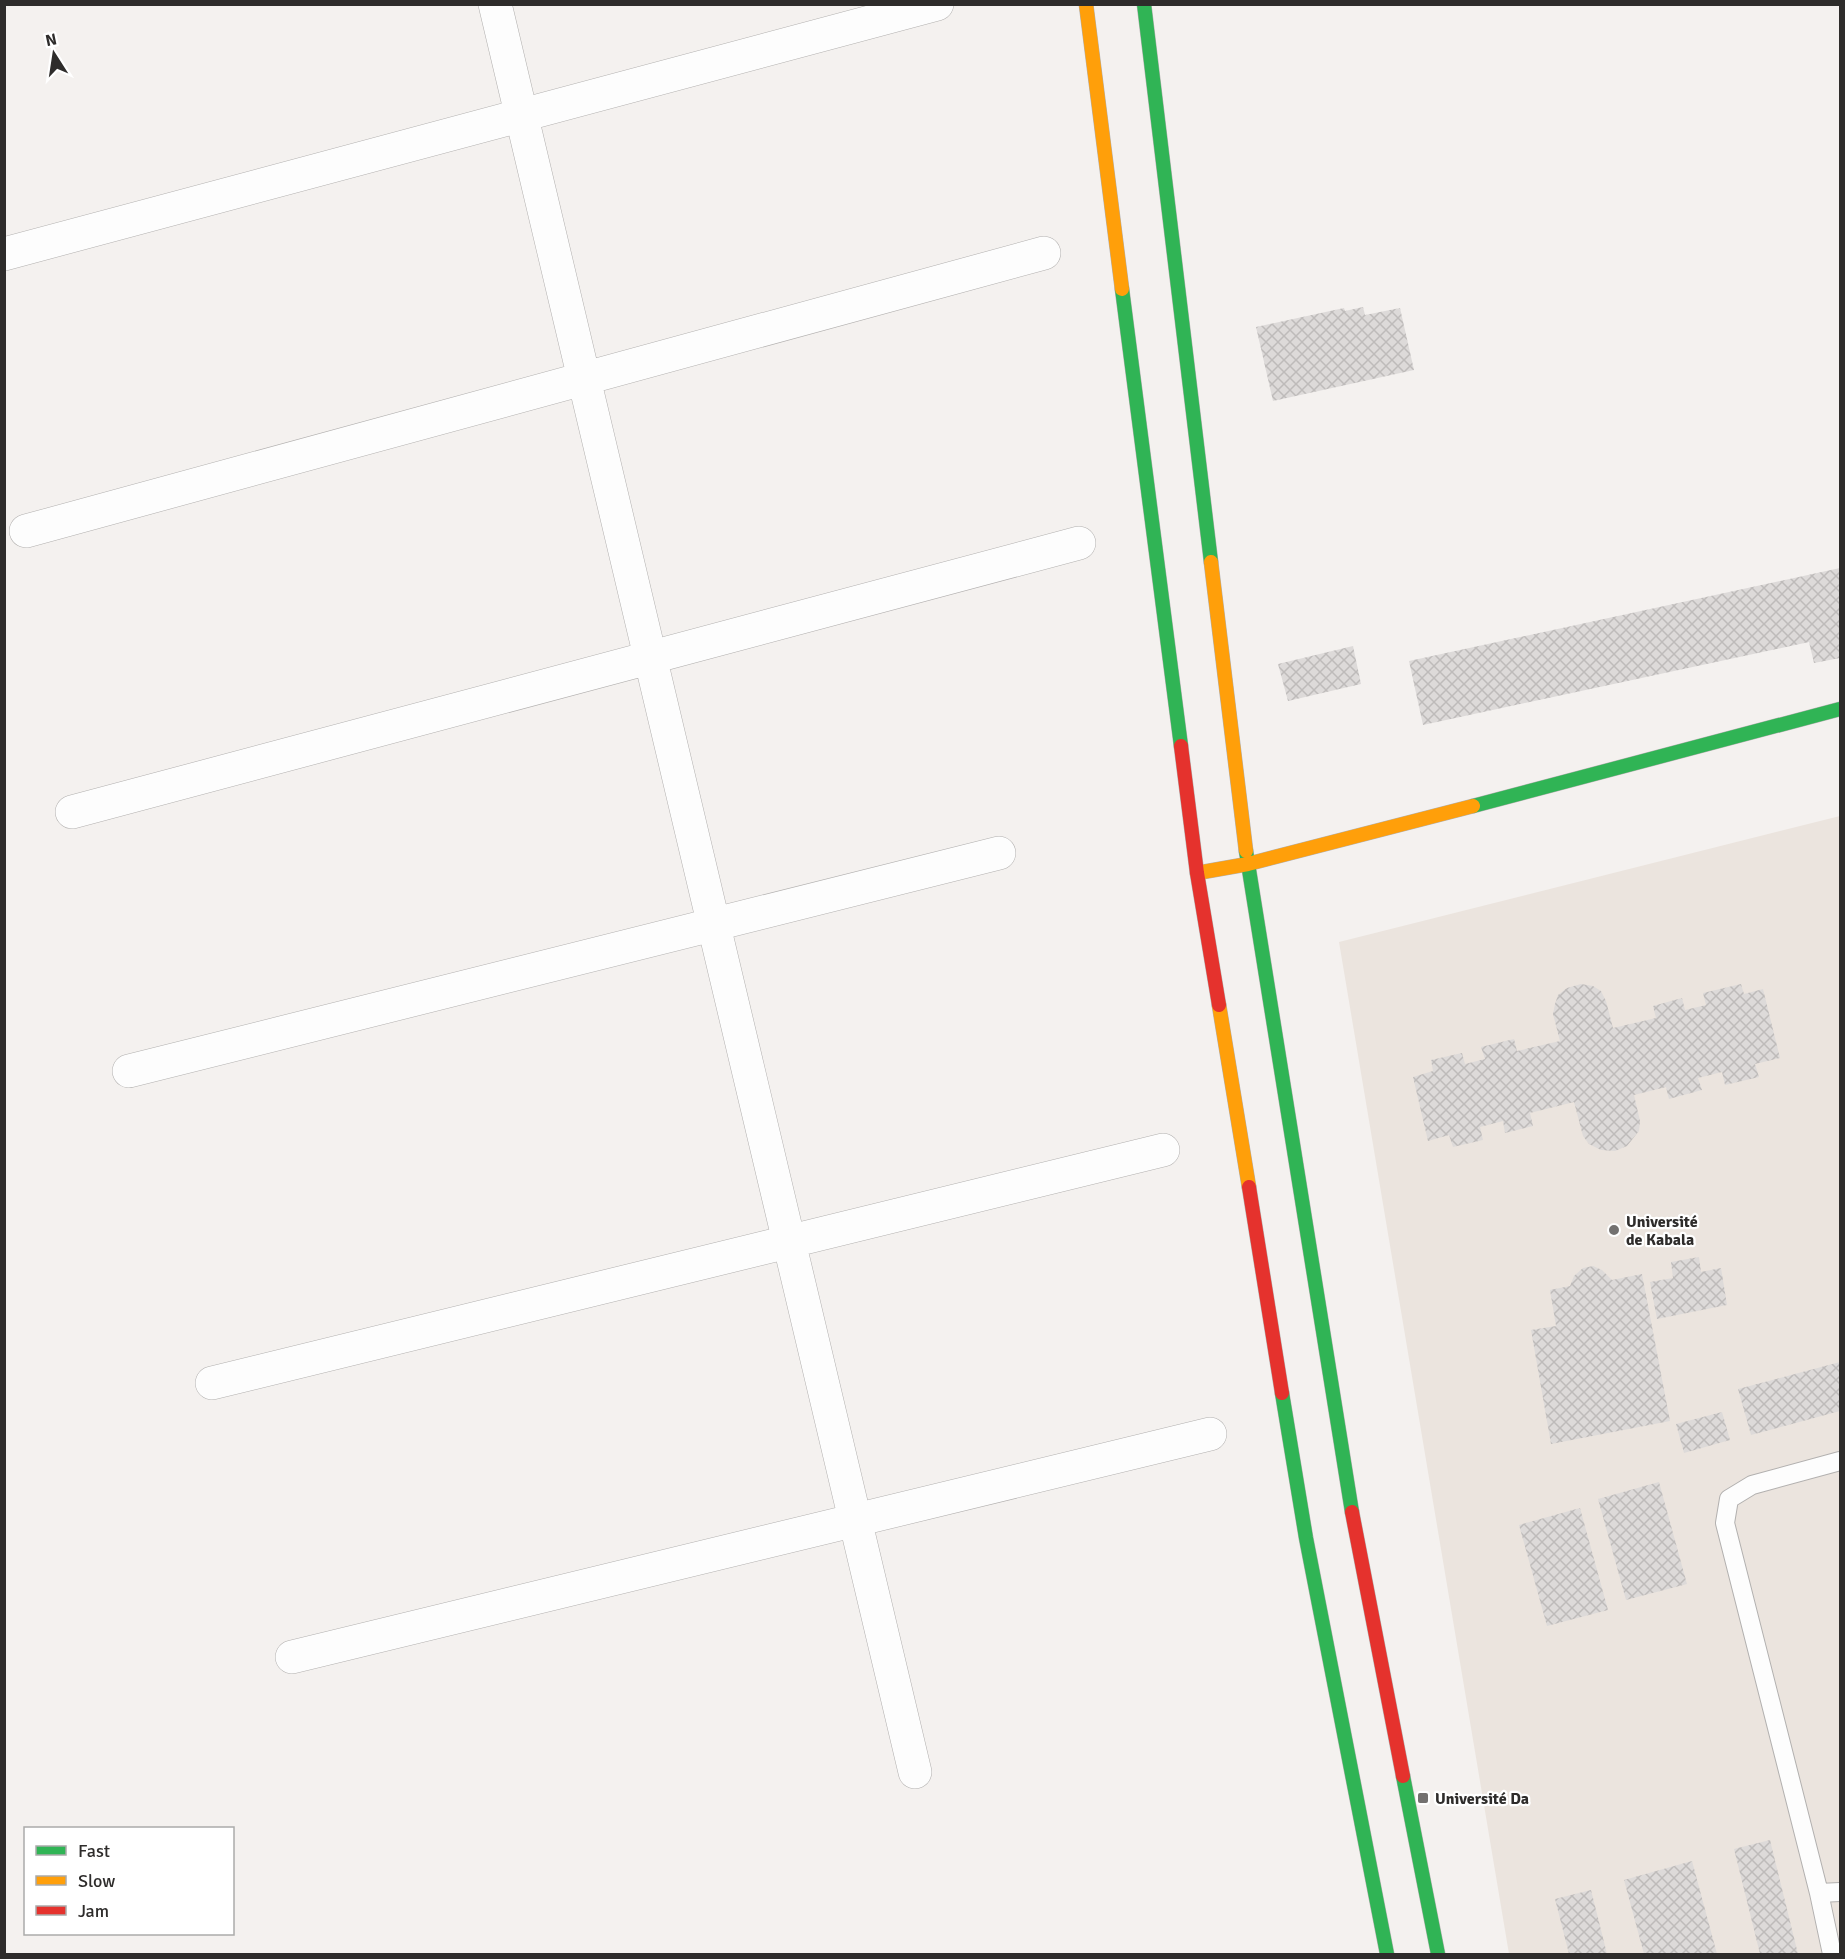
<svg xmlns="http://www.w3.org/2000/svg" width="1845" height="1959" font-family="Signika,sans-serif">
<style>
.built{fill:#ebe4de}
.building{fill:url(#building-cross-hatch)}
.lines{fill:none;stroke-linecap:round;stroke-linejoin:round}
.lane-casing{stroke:#b2b0af;stroke-width:20}
.street-casing{stroke:#b2b0af;stroke-width:34}
.fast-casing{stroke:#b2b0af;stroke-width:15}
.slow-casing{stroke:#b2b0af;stroke-width:15}
.jam-casing{stroke:#b2b0af;stroke-width:15}
.lane{stroke:#fdfdfd;stroke-width:18}
.street{stroke:#fdfdfd;stroke-width:33}
.fast{stroke:#30b455;stroke-width:14}
.slow{stroke:#ff9f0a;stroke-width:14}
.jam{stroke:#e5322d;stroke-width:14}
.poi-dot{fill:#737170;stroke:#fff;stroke-width:2}
.labels{text-anchor:middle;stroke-width:4.5;stroke-linejoin:round;paint-order:stroke}
.poi-label{font-size:16px;font-weight:bold;fill:#2e2c2b;stroke:#fff;text-anchor:start}
</style>
<defs>
<pattern id="building-cross-hatch" width="8" height="8" patternUnits="userSpaceOnUse" patternTransform="scale(1.5)"><rect width="8" height="8" fill="#dddad9"/><path d="M0 0l8 8M0 8l8-8" fill="none" stroke="#bebbba"/></pattern>
</defs>
<rect width="100%" height="100%" fill="#f4f1ef"/>
<!-- built -->
<path class="built" d="M 1840,816 L 1840,1954 L 1509,1954 L 1339,942 Z"/>
<!-- building -->
<path class="building" d="M 1363,307 L 1365,315 L 1400,308 L 1414,370 L 1273,401 L 1256,327 L 1344,308 L 1345,311 Z
M 1840,568 L 1840,658 L 1814,663 L 1809,642 L 1423,725 L 1409,661 Z
M 1353,646 L 1361,684 L 1288,701 L 1278,664 Z
M 1581,984 L 1593,986 L 1601,991 L 1606,1001 L 1613,1028 L 1656,1018 L 1653,1006 L 1682,998 L 1685,1010 L 1706,1005 L 1703,993 L 1741,984 L 1744,994 L 1763,989 L 1780,1058 L 1755,1064 L 1759,1077 L 1725,1085 L 1722,1072 L 1698,1078 L 1702,1090 L 1669,1099 L 1666,1087 L 1634,1095 L 1640,1121 L 1639,1131 L 1627,1146 L 1615,1151 L 1601,1150 L 1589,1144 L 1583,1136 L 1574,1102 L 1530,1113 L 1533,1126 L 1505,1133 L 1503,1121 L 1480,1127 L 1483,1140 L 1453,1147 L 1449,1135 L 1428,1141 L 1413,1077 L 1433,1071 L 1431,1060 L 1462,1053 L 1465,1064 L 1485,1059 L 1481,1047 L 1514,1039 L 1517,1051 L 1560,1041 L 1553,1014 L 1555,1004 L 1558,995 L 1567,988 Z
M 1699,1257 L 1701,1272 L 1721,1268 L 1727,1305 L 1657,1319 L 1650,1282 L 1673,1278 L 1671,1262 Z
M 1593,1266 L 1602,1270 L 1612,1280 L 1642,1274 L 1670,1421 L 1551,1444 L 1531,1330 L 1556,1326 L 1550,1290 L 1570,1286 L 1574,1276 L 1583,1268 Z
M 1840,1362 L 1840,1411 L 1751,1435 L 1738,1389 Z
M 1722,1412 L 1730,1440 L 1684,1453 L 1676,1424 Z
M 1659,1482 L 1687,1584 L 1626,1600 L 1598,1499 Z
M 1580,1508 L 1608,1610 L 1547,1626 L 1519,1525 Z
M 1770,1840 L 1798,1954 L 1760,1954 L 1734,1849 Z
M 1692,1861 L 1717,1954 L 1644,1954 L 1624,1880 Z
M 1591,1890 L 1607,1954 L 1569,1954 L 1555,1899 Z"/>
<g class="lines">
<defs>
<path id="lane" d="M 1840,1461 L 1752,1485 L 1729,1499 L 1725,1523 L 1819,1893 L 1840,1892
M 1819,1893 L 1832,1954"/>
<path id="street" d="M 495,4 L 915,1772
M 4,254 L 937,4
M 26,531 L 1044,253
M 72,812 L 1079,543
M 129,1071 L 999,853
M 212,1383 L 1163,1150
M 292,1657 L 1210,1434"/>
<path id="fast" d="M 1144,4 L 1211,562
M 1122,289 L 1181,746
M 1473,806 L 1840,709
M 1246,851 L 1352,1512
M 1282,1393 L 1306,1538 L 1387,1954
M 1403,1776 L 1438,1954"/>
<path id="slow" d="M 1086,4 L 1122,289
M 1211,562 L 1246,851
M 1197,873 L 1248,864 L 1473,806
M 1219,1005 L 1249,1187"/>
<path id="jam" d="M 1181,746 L 1197,873 L 1219,1005
M 1249,1187 L 1282,1393
M 1352,1512 L 1403,1776"/>
</defs>
<!-- lane casing -->
<use href="#lane" class="lane-casing"/>
<!-- street casing -->
<use href="#street" class="street-casing"/>
<!-- fast casing -->
<use href="#fast" class="fast-casing"/>
<!-- slow casing -->
<use href="#slow" class="slow-casing"/>
<!-- jam casing -->
<use href="#jam" class="jam-casing"/>
<!-- lane -->
<use href="#lane" class="lane"/>
<!-- street -->
<use href="#street" class="street"/>
<!-- fast -->
<use href="#fast" class="fast"/>
<!-- slow -->
<use href="#slow" class="slow"/>
<!-- jam -->
<use href="#jam" class="jam"/>
</g>
<!-- markers -->
<g class="poi-dot">
<circle cx="1614" cy="1230" r="6"/>
<rect x="1417" y="1792" width="12" height="12" rx="3"/>
</g>
<g class="labels">
<!-- poi labels -->
<g class="poi-label">
<text x="1626" y="1227">Université<tspan x="1626" dy="18">de Kabala</tspan></text>
<text x="1435" y="1804">Université Da</text>
</g>
</g>
<!-- border -->
<rect width="1845" height="1959" fill="none" stroke="#2e2c2b" stroke-width="12"/>
<!-- legend -->
<rect x="24" y="1827" width="210" height="108" fill="#ffffff" stroke="#ababaa" stroke-width="1.5"/>
<rect x="36" y="1846" width="30" height="9" fill="#30b455" stroke="#ababaa" stroke-width="1.5"/>
<text x="78" y="1857" font-size="18" fill="#2e2c2b">Fast</text>
<rect x="36" y="1876" width="30" height="9" fill="#ff9f0a" stroke="#ababaa" stroke-width="1.5"/>
<text x="78" y="1887" font-size="18" fill="#2e2c2b">Slow</text>
<rect x="36" y="1906" width="30" height="9" fill="#e5322d" stroke="#ababaa" stroke-width="1.5"/>
<text x="78" y="1917" font-size="18" fill="#2e2c2b">Jam</text>
<!-- north arrow -->
<g transform="translate(54 54) rotate(348)" stroke="#ffffff" stroke-width="4.5" paint-order="stroke">
<path d="M0-4.5L10 22L0 15L-10 22Z" fill="#2e2c2b"/>
<text y="-9" font-size="16" font-weight="bold" text-anchor="middle" fill="#2e2c2b">N</text>
</g>
</svg>
